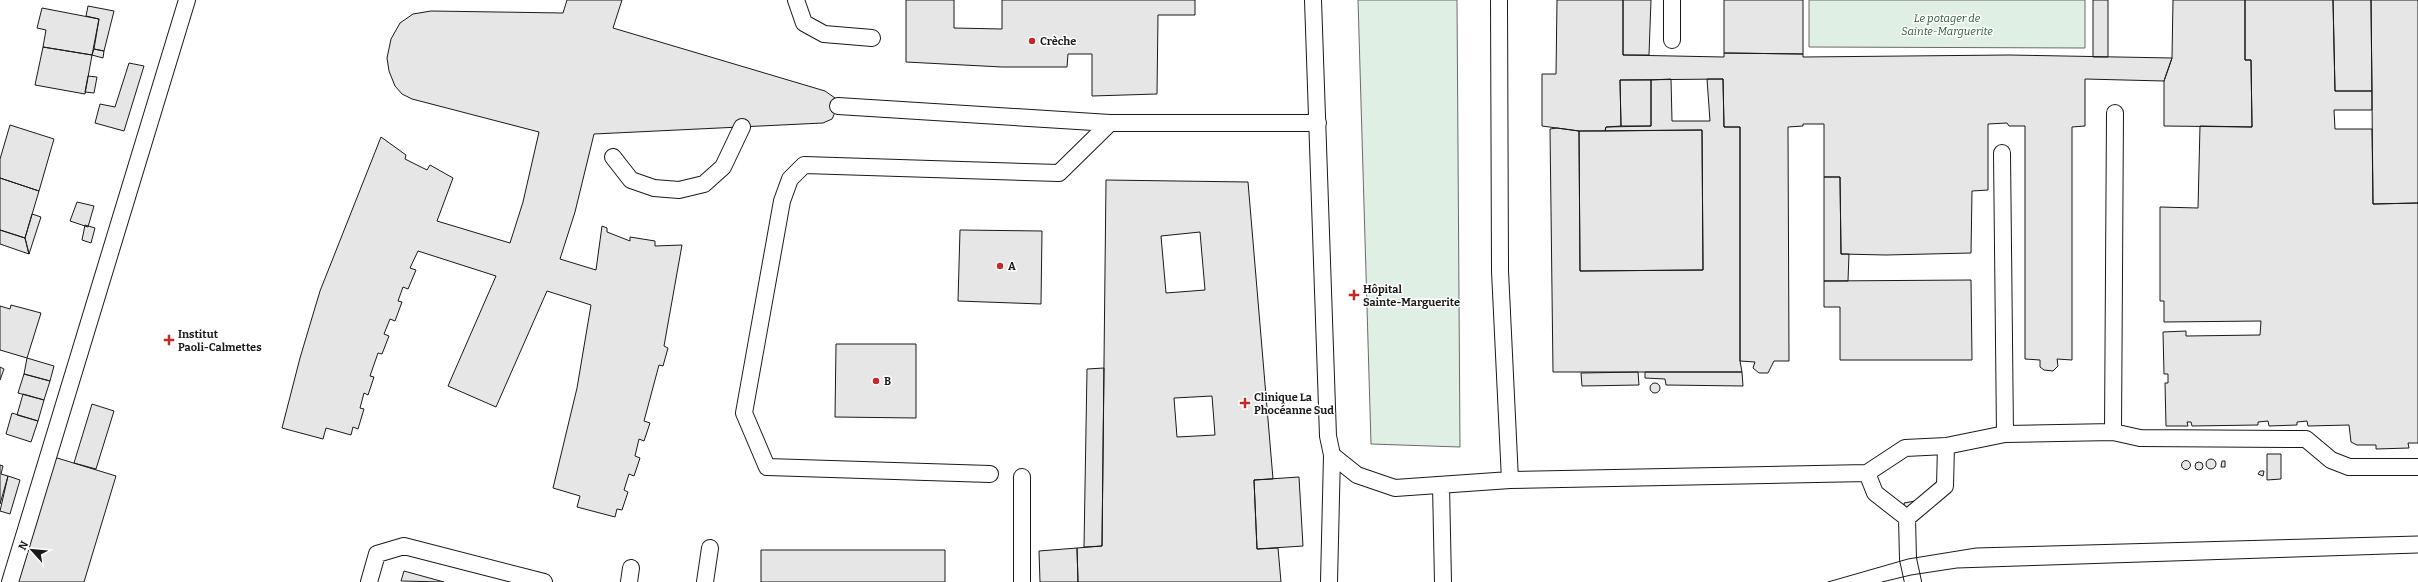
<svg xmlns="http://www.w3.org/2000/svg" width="2418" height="582" font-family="Bitter,serif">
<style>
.green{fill:#e0efe3;stroke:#6a6a6a}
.building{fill:#e6e6e6;stroke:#1a1a1a;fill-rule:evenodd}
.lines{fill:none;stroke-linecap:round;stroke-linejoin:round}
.lane-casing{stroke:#1a1a1a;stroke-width:18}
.lane{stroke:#fff;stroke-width:16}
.tram{stroke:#1a1a1a;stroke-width:1}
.poi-dot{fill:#c62828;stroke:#fff;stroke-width:1.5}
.labels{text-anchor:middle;stroke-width:3;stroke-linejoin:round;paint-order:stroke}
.park-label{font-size:11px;font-style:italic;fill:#2b5a34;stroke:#fff}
.poi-label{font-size:11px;font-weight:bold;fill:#1a1a1a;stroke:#fff;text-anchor:start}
</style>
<rect width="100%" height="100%" fill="#fff"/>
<!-- green -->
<path class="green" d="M 1358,0 L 1457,0 L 1460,447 L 1371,444 Z
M 1809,0 L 2085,0 L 2085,48 L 1809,47 Z"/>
<!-- building -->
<path class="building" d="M 567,0 L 622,0 L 613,28 L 825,91 L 835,98 L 838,106 L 832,119 L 823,123 L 594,134 L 575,212 L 560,259 L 596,270 L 602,226 L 607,228 L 607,232 L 630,241 L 630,237 L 655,241 L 655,246 L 682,245 L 664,346 L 668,348 L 663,366 L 659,365 L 644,421 L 650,423 L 644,441 L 639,439 L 635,456 L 640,458 L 634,476 L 629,474 L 624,490 L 628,492 L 622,510 L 617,509 L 615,517 L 577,507 L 580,496 L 553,488 L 577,388 L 591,305 L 547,291 L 496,407 L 448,386 L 496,276 L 418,251 L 410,268 L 416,270 L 408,289 L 403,287 L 398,301 L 402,302 L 395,321 L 390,319 L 384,334 L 389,336 L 382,354 L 378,353 L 370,376 L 374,377 L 368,395 L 364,393 L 360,408 L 364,409 L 358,429 L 353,427 L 351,435 L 326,428 L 323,439 L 282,428 L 300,358 L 320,291 L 381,137 L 406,155 L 405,159 L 427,170 L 430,165 L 453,178 L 437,221 L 510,243 L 523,202 L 539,132 L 412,99 L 402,94 L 395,86 L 389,71 L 387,58 L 391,39 L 400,23 L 413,14 L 431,11 L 563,13 Z
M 906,0 L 954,0 L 954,28 L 1002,29 L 1002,0 L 1195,0 L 1195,15 L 1158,15 L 1157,94 L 1092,96 L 1092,54 L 1068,54 L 1067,67 L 1002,67 L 906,62 Z
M 1557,0 L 1623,0 L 1623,55 L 1724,57 L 1724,53 L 1803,54 L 1803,57 L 2009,55 L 2172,58 L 2164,81 L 2085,79 L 2085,126 L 2072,127 L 2072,360 L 2057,359 L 2058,366 L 2053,371 L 2044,370 L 2040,367 L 2040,360 L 2025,359 L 2025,126 L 2009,126 L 2007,123 L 1988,124 L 1988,190 L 1972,191 L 1971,253 L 1886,255 L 1841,254 L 1840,177 L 1824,177 L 1824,124 L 1803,124 L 1803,126 L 1788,127 L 1789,361 L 1774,361 L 1768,373 L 1759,373 L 1753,368 L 1755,362 L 1740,361 L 1740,127 L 1724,127 L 1723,79 L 1620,80 L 1621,126 L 1606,127 L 1605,131 L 1579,131 L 1542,126 L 1542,74 L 1556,74 Z
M 1623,0 L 1651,0 L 1649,55 L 1623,55 Z
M 1724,0 L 1803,0 L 1803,54 L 1724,53 Z
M 2093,0 L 2108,0 L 2108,57 L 2093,57 Z
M 2173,0 L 2245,0 L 2245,60 L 2251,60 L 2252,127 L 2164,126 L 2164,81 L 2172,58 Z
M 2245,0 L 2333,0 L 2335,91 L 2372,91 L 2372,110 L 2334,110 L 2335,129 L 2372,129 L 2373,204 L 2418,203 L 2418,443 L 2408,443 L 2409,448 L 2376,449 L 2376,445 L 2357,445 L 2351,442 L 2349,425 L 2308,426 L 2307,421 L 2297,422 L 2297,425 L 2269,426 L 2268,421 L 2258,422 L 2258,425 L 2192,426 L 2191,422 L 2187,422 L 2188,426 L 2166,426 L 2165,383 L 2168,383 L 2168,374 L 2164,374 L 2163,332 L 2186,331 L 2186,336 L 2260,335 L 2261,321 L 2164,322 L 2164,301 L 2160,301 L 2160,207 L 2198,208 L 2200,126 L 2252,127 L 2251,60 L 2245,60 Z
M 2333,0 L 2371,0 L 2372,91 L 2335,91 Z
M 2371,0 L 2418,0 L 2418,203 L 2373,204 Z
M 88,6 L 114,11 L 104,51 L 94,49 L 99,19 L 86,16 Z
M 42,8 L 99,19 L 92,55 L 43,47 L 46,30 L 37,28 Z
M 43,47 L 92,55 L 85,94 L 35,85 Z
M 94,49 L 104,51 L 103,58 L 92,55 Z
M 129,63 L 144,66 L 124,131 L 95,123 L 100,104 L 115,107 Z
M 88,76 L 97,77 L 94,93 L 85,92 Z
M 1671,79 L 1672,121 L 1710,121 L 1707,79 L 1723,79 L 1724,127 L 1740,127 L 1740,361 L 1742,372 L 1553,372 L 1550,129 L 1557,128 L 1579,131 L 1580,271 L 1703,270 L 1702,130 L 1605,131 L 1606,127 L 1651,126 L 1651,80 Z
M 1620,80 L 1651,80 L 1651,126 L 1621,126 Z
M 10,125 L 54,139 L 39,191 L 0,178 L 0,159 Z
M 1702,130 L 1703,270 L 1580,271 L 1579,131 Z
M 1824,177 L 1840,177 L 1841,254 L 1849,254 L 1848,281 L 1824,281 Z
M 0,178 L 39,191 L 25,238 L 0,230 Z
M 1106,180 L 1248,182 L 1273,479 L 1254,480 L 1257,549 L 1278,548 L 1281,582 L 1078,582 L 1077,548 L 1102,546 ZM 1200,232 L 1205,290 L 1166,293 L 1161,236 ZM 1212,396 L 1215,435 L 1177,437 L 1174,398 Z
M 77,202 L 94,206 L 88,227 L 70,221 Z
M 32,214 L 41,217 L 29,254 L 25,238 Z
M 85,225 L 95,228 L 91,243 L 82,240 Z
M 0,230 L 25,238 L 29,254 L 0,244 Z
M 960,230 L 1042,231 L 1041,304 L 958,301 Z
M 1971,280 L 1972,360 L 1840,360 L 1840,307 L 1824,307 L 1824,281 Z
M 11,305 L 41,313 L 27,358 L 0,350 L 0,306 L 10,309 Z
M 836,344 L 916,344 L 916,418 L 835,417 Z
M 27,358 L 54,366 L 50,381 L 24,374 Z
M 0,367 L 4,369 L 0,380 Z
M 1104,368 L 1102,546 L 1084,547 L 1087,369 Z
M 1638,372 L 1639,385 L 1582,386 L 1581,373 Z
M 1645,372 L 1742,372 L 1743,386 L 1666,385 L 1665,379 L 1645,378 Z
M 24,374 L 50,381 L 44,400 L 18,393 Z
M1650 388a5 5 0 1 1 10 0a5 5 0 1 1-10 0Z
M 23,394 L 44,400 L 38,421 L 17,415 Z
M 92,404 L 114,411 L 96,469 L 74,463 Z
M 12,413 L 38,421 L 31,442 L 6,434 Z
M 2267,454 L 2281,454 L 2281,479 L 2267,480 Z
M 54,457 L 116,476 L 84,582 L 17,582 Z
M2206 464a5 5 0 1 1 10 0a5 5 0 1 1-10 0Z
M2181.5 465a4.5 4.5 0 1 1 9 0a4.5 4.5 0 1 1-9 0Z
M 2222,461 L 2225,461 L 2225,467 L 2221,467 Z
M2195 466a4 4 0 1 1 8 0a4 4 0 1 1-8 0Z
M 0,465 L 3,466 L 1,474 L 8,476 L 0,504 Z
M 2260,471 L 2264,471 L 2263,476 L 2258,474 Z
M 8,476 L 20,480 L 10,514 L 0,511 Z
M 1299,477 L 1303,546 L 1257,549 L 1254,480 Z
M 1915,501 L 1905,511 L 1904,503 Z
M 1077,548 L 1078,582 L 1040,582 L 1039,551 Z
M 761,550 L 945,550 L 945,582 L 761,582 Z
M 404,571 L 444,582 L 401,581 Z"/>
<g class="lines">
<defs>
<path id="lane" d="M 796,0 L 804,23 L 824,34 L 872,38
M 1313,0 L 1328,436 L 1332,455 L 1357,475 L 1395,488 L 1510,480 L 1867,473 L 1905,448 L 1946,446 L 2005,434 L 2113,432 L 2115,113
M 1499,0 L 1500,271 L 1510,480
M 1672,0 L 1672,40
M 838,106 L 1110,123 L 1318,123
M 2002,153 L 2005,434
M 613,157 L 631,180 L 654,188 L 679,190 L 704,184 L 723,167 L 742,127
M 2113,432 L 2140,438 L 2306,439 L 2331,460 L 2349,467 L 2418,467
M 1867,473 L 1875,493 L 1907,518
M 990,474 L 767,467 L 744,413 L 782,201 L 790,179 L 804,165 L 1059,173 L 1110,123
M 1441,485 L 1443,582
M 10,582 L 187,0
M 369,582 L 377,554 L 404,546 L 544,582
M 629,582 L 631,568
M 705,582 L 710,548
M 1022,582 L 1022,477
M 1329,582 L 1332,455
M 1913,582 L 1908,559 L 1907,518 L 1945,486 L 1946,446"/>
</defs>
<!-- lane casing -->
<use href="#lane" class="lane-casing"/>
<!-- lane -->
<use href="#lane" class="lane"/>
<!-- tram -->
<path class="tram" d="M 1828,582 L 1908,559 L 1976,548 L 2418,536
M 1882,582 L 1911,575 L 1957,568 L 2418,553"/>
</g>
<!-- markers -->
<g class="poi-dot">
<circle cx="1032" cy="41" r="4"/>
<circle cx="1000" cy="266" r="4"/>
<path d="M1352 289h4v4h4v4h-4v4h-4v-4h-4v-4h4z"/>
<path d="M167 334h4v4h4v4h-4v4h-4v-4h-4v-4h4z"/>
<circle cx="876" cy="381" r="4"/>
<path d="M1243 397h4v4h4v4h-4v4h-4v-4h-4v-4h4z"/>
</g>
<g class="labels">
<!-- park labels -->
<g class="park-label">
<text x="1947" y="22">Le potager de<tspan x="1947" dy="13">Sainte-Marguerite</tspan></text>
</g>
<!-- poi labels -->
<g class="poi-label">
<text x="1040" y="45">Crèche</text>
<text x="1008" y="270">A</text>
<text x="1363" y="293">Hôpital<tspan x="1363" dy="13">Sainte-Marguerite</tspan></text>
<text x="178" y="338">Institut<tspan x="178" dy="13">Paoli-Calmettes</tspan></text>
<text x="884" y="385">B</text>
<text x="1254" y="401">Clinique La<tspan x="1254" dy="13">Phocéanne Sud</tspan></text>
</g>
</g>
<!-- north arrow -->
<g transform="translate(32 550) rotate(297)" stroke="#ffffff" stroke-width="3" paint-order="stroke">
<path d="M0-3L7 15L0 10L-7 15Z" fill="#1a1a1a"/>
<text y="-6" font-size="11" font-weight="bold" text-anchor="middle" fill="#1a1a1a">N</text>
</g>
</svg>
